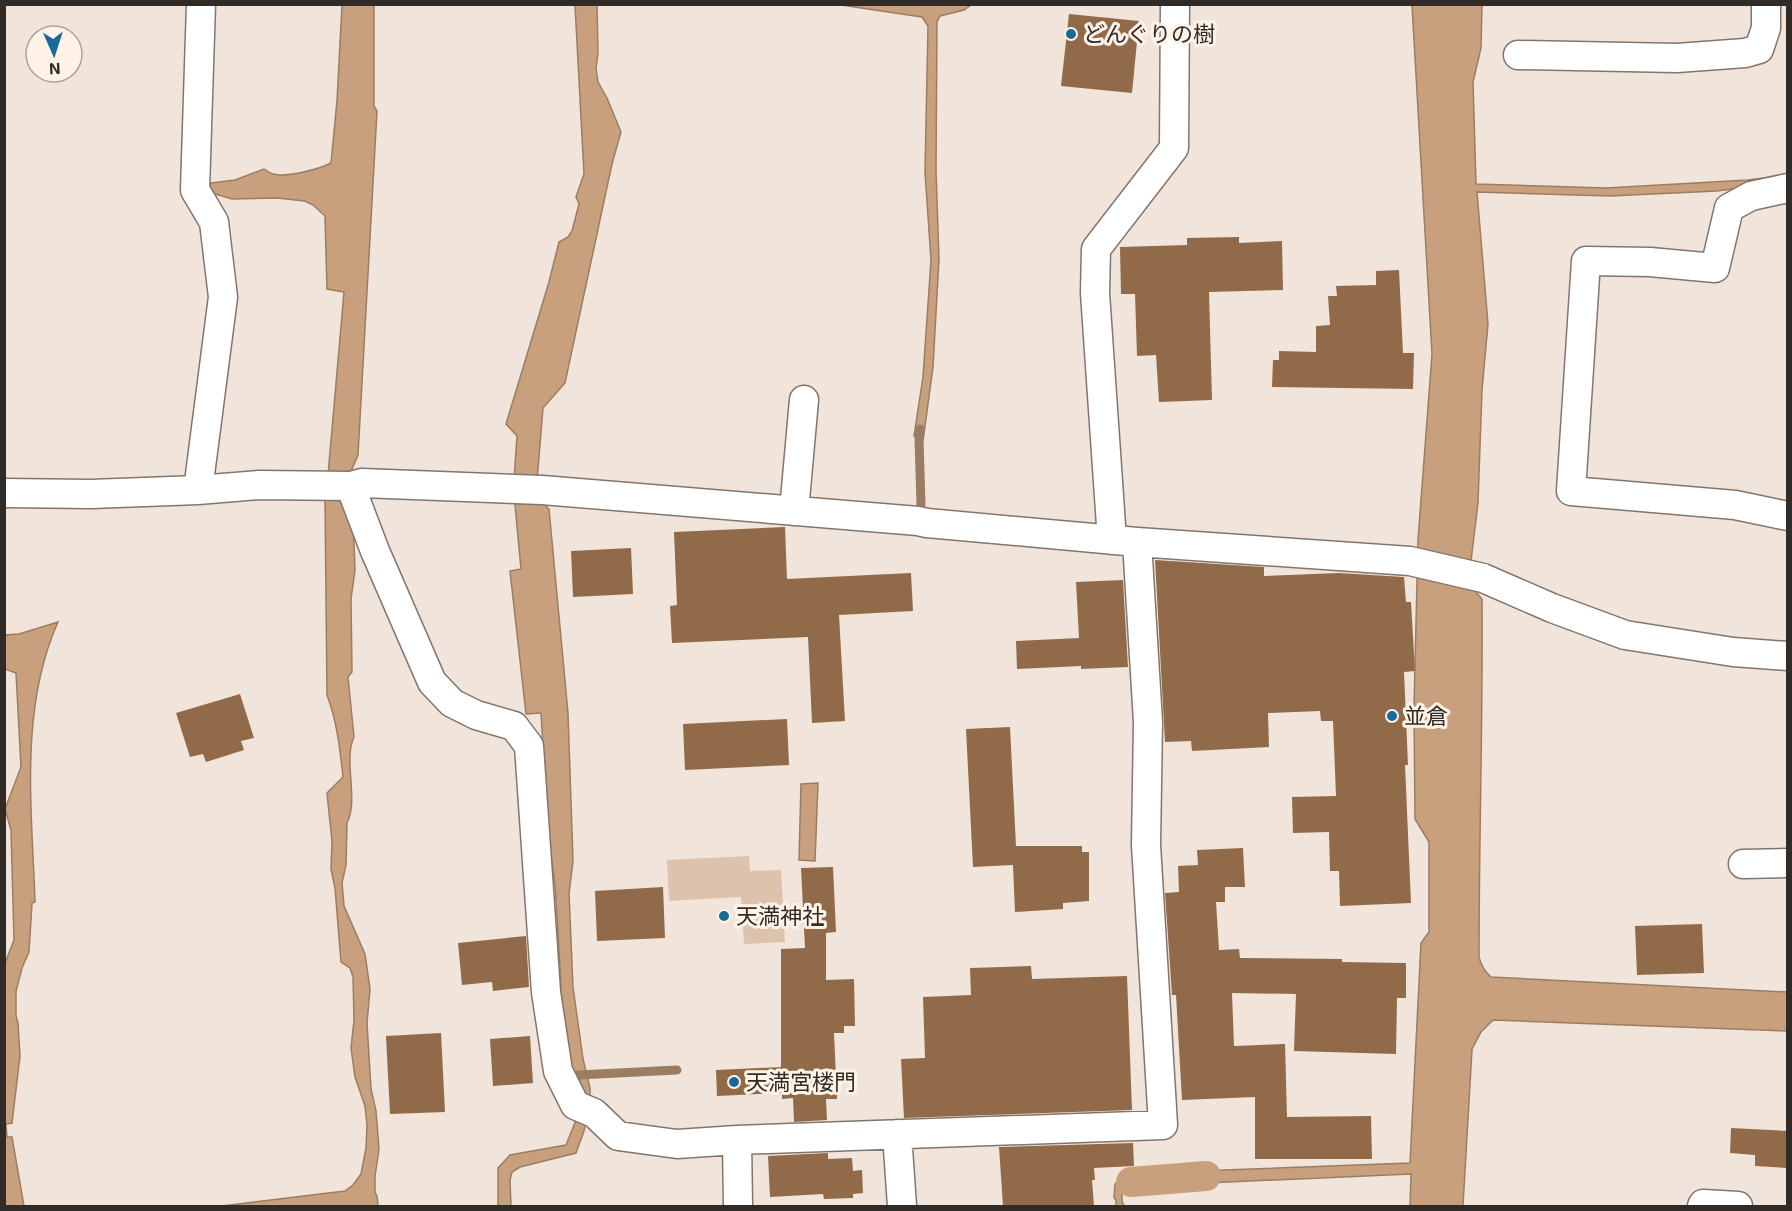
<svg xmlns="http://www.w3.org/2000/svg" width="1792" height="1211" font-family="'Exo 2','Noto Sans JP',sans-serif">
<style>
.green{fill:#ddc3ad}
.water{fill:#c9a07d;stroke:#9b7d63;stroke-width:1.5}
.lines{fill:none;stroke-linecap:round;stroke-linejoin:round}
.stream{stroke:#9b7d63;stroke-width:9}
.canal{stroke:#c9a07d;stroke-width:30}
.building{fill:#916b49}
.minor-casing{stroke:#82766c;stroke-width:31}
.minor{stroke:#fff;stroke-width:28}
.poi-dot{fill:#19699b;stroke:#fff2e7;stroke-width:2}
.labels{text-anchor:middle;stroke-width:6;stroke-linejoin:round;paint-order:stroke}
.poi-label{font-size:22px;fill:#302b27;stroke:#fff2e7;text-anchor:start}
</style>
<rect width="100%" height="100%" fill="#f1e4da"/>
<!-- green -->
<path class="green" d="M 749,856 L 750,871 L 781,870 L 785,942 L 744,944 L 741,897 L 669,901 L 667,860 Z"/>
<!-- water -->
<path class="water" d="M 342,5 L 374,5 L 374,106 L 377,111 L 358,455 L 349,476 L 328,475 L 344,292 L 327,289 L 325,216 L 313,205 L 305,201 L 277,198 L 232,199 L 205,191 L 204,184 L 235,180 L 264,169 C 267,171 270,173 273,174 C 285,178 320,169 331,163 L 337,101 Z
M 575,5 L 597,5 L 598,53 L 596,69 L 598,82 L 607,98 L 621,132 L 612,164 L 565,383 L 543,408 L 537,481 L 544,504 L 549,509 L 568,713 L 573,861 L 569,894 L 573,987 L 583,1059 L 590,1088 L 590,1101 L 584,1131 L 576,1153 L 520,1167 L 512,1172 L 510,1180 L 511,1206 L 498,1206 L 498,1168 L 510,1155 L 566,1145 L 576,1120 L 563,1047 L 560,966 L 555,885 L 548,833 L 541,713 L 526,714 L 510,571 L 521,569 L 515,505 L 519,499 L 514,480 L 517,436 L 506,424 L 549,282 L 559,242 L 568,237 L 572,231 L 579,204 L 576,197 L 584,174 Z
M 841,5 L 971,5 L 964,10 L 940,16 L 937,22 L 936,170 L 939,259 L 933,367 L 923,441 L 914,436 L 923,377 L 931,260 L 925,172 L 928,26 L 922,17 Z
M 1412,5 L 1482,5 L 1481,48 L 1473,82 L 1476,184 L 1606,188 L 1748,180 L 1787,175 L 1740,188 L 1717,191 L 1610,196 L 1477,192 L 1488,324 L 1482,390 L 1478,503 L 1471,561 L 1475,591 L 1482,599 C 1483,718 1479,838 1479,957 C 1481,966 1484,971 1491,977 L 1787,992 L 1787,1031 L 1493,1020 L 1481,1032 L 1472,1049 L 1463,1206 L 1410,1206 L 1411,1174 L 1184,1184 L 1168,1187 L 1166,1175 L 1197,1171 L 1410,1163 L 1421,943 L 1429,932 L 1429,842 L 1415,819 L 1414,708 L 1418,540 L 1432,354 Z
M 325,496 L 348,497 L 353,518 L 355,570 L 351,599 L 352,672 L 348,677 L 354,737 C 343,760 359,800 347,823 L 346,865 L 342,883 L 344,906 L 365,954 L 370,989 L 367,1023 L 371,1089 L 376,1111 L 379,1149 L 375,1176 L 375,1192 L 377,1196 L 378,1206 L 222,1206 L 345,1191 L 353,1185 L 361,1174 L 366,1148 L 367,1125 L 365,1106 L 355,1077 L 351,1048 L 354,1020 L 353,977 L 350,968 L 341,962 L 335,888 L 331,869 L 332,841 L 327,793 L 343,777 C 340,749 337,721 327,695 Z
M 58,622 C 19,709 32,810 35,902 L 32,903 L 29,952 L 22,968 L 16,991 L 16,1016 L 18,1023 L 20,1056 L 12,1123 L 6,1124 L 7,1137 L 12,1137 L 24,1206 L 5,1206 L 4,966 L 14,940 L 11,830 L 5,809 L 21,767 L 16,673 L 5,669 L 5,635 L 19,634 Z
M 818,783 L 815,861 L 799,860 L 801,784 Z
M 1130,1176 L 1134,1176 L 1134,1185 L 1122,1188 L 1122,1201 L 1124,1206 L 1116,1206 L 1116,1200 L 1114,1198 L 1115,1184 L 1119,1180 Z"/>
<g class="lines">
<!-- stream -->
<path class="stream" d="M 920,429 L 919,439 L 921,505
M 578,1075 L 677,1070"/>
<!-- canal -->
<path class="canal" d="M 1131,1182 L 1206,1176"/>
</g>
<!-- building -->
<path class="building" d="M 1069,14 L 1139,21 L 1132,93 L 1061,86 Z
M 1239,237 L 1239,243 L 1282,241 L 1283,290 L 1209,292 L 1212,400 L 1159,402 L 1156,355 L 1137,356 L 1135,294 L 1121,294 L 1120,247 L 1187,245 L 1187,238 Z
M 1399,270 L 1403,353 L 1414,353 L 1413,389 L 1272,387 L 1273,360 L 1279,360 L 1279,351 L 1316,352 L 1316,326 L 1330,325 L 1328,296 L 1337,296 L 1336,286 L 1376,285 L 1376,271 Z
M 785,527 L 787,579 L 911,573 L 913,611 L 839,615 L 845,721 L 812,723 L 808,637 L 672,643 L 670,606 L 677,605 L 674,532 Z
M 631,548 L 633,594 L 573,597 L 571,551 Z
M 1155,560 L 1264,567 L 1264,576 L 1339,573 L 1404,577 L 1406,602 L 1411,602 L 1415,671 L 1404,672 L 1408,765 L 1405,765 L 1411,903 L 1340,906 L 1339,871 L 1330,871 L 1329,832 L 1293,833 L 1292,797 L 1336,796 L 1333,721 L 1321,721 L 1320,711 L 1268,713 L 1269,747 L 1192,751 L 1191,741 L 1165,742 Z
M 1123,580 L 1128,667 L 1081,669 L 1081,666 L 1017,669 L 1016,641 L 1079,638 L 1076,582 Z
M 240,694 L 254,738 L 241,741 L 244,750 L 206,762 L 203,754 L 190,757 L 176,713 Z
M 787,719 L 789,765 L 685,770 L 683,724 Z
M 1010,727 L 1016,846 L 1082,846 L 1082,852 L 1089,852 L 1089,901 L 1063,903 L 1063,909 L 1015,912 L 1013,865 L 973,867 L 966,729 Z
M 1243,848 L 1245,887 L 1225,887 L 1225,902 L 1216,902 L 1219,950 L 1239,949 L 1240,958 L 1342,959 L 1342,962 L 1406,963 L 1406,998 L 1397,998 L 1396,1054 L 1294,1051 L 1296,994 L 1232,993 L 1234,1046 L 1285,1044 L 1287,1117 L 1371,1116 L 1372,1159 L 1255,1159 L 1255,1097 L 1182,1100 L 1176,995 L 1172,995 L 1165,893 L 1179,892 L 1178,866 L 1198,865 L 1197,850 Z
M 833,867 L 836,932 L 826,933 L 826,980 L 854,979 L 855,1026 L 844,1026 L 844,1033 L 834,1033 L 837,1099 L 826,1099 L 827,1120 L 794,1122 L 793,1098 L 782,1099 L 782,1093 L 717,1096 L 716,1070 L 781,1067 L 781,949 L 805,948 L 801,868 Z
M 663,887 L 665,938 L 597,941 L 595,891 Z
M 1702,924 L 1704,973 L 1637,975 L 1635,926 Z
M 526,936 L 529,987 L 493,991 L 492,982 L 462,985 L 458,943 Z
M 1031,966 L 1032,979 L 1127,976 L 1132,1110 L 904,1118 L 901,1059 L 925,1058 L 923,997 L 971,995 L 970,968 Z
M 441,1033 L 445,1112 L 390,1114 L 386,1036 Z
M 530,1036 L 533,1083 L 493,1086 L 490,1039 Z
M 1731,1128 L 1788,1131 L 1788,1168 L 1755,1166 L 1755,1155 L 1730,1153 Z
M 1133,1143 L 1134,1166 L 1094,1168 L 1095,1180 L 1092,1180 L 1094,1206 L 1003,1206 L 999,1147 Z
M 828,1153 L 828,1159 L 852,1158 L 853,1171 L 862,1170 L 863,1193 L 853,1194 L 853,1198 L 824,1199 L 823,1194 L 770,1197 L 768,1156 Z"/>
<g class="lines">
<defs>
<path id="minor" d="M 1518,55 L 1677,58 L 1745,53 L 1759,49 L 1766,28 L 1766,4
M 1788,188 L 1751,196 L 1729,208 L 1715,268 L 1650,262 L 1586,261 L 1571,491 L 1735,505 L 1788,516
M 362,483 L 353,493 L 375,551 L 432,682 L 452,703 L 476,715 L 514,726 L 529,746 L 546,992 L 558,1071 L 575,1105 L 594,1113 L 618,1136 L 677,1144 L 737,1140 L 1163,1125 L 1146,845 L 1148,722 L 1137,542
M 198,490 L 223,297 L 214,222 L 195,190 L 201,4
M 4,493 L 91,494 L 198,490 L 259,485 L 351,486 L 362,483 L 542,490 L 918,521 L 927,523 L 1137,542 L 1410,561 L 1483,578 L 1552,608 L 1625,635 L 1733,652 L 1788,656
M 794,511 L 804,400
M 1112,540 L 1095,293 L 1096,249 L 1174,148 L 1175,4
M 1743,864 L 1788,863
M 897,1134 L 902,1206
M 737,1140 L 738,1206
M 1702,1206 L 1703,1204 L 1738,1206"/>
</defs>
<!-- minor casing -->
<use href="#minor" class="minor-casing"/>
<!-- minor -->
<use href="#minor" class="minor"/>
</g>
<!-- markers -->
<g class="poi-dot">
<circle cx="1071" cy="34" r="6"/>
<circle cx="1392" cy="716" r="6"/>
<circle cx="724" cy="916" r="6"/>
<circle cx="734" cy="1082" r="6"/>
</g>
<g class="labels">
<!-- poi labels -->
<g class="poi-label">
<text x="1083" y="42">どんぐりの樹</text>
<text x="1404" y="724">並倉</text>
<text x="736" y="924">天満神社</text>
<text x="746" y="1090">天満宮楼門</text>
</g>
</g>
<!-- border -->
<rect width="1792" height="1211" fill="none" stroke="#302b27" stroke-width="12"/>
<!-- north arrow -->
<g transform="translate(54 54) rotate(177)"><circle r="28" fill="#fff2e7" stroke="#aca29a" stroke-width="1.5"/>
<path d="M0-4.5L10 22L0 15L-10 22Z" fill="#19699b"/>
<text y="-9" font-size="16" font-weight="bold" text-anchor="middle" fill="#302b27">N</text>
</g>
</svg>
